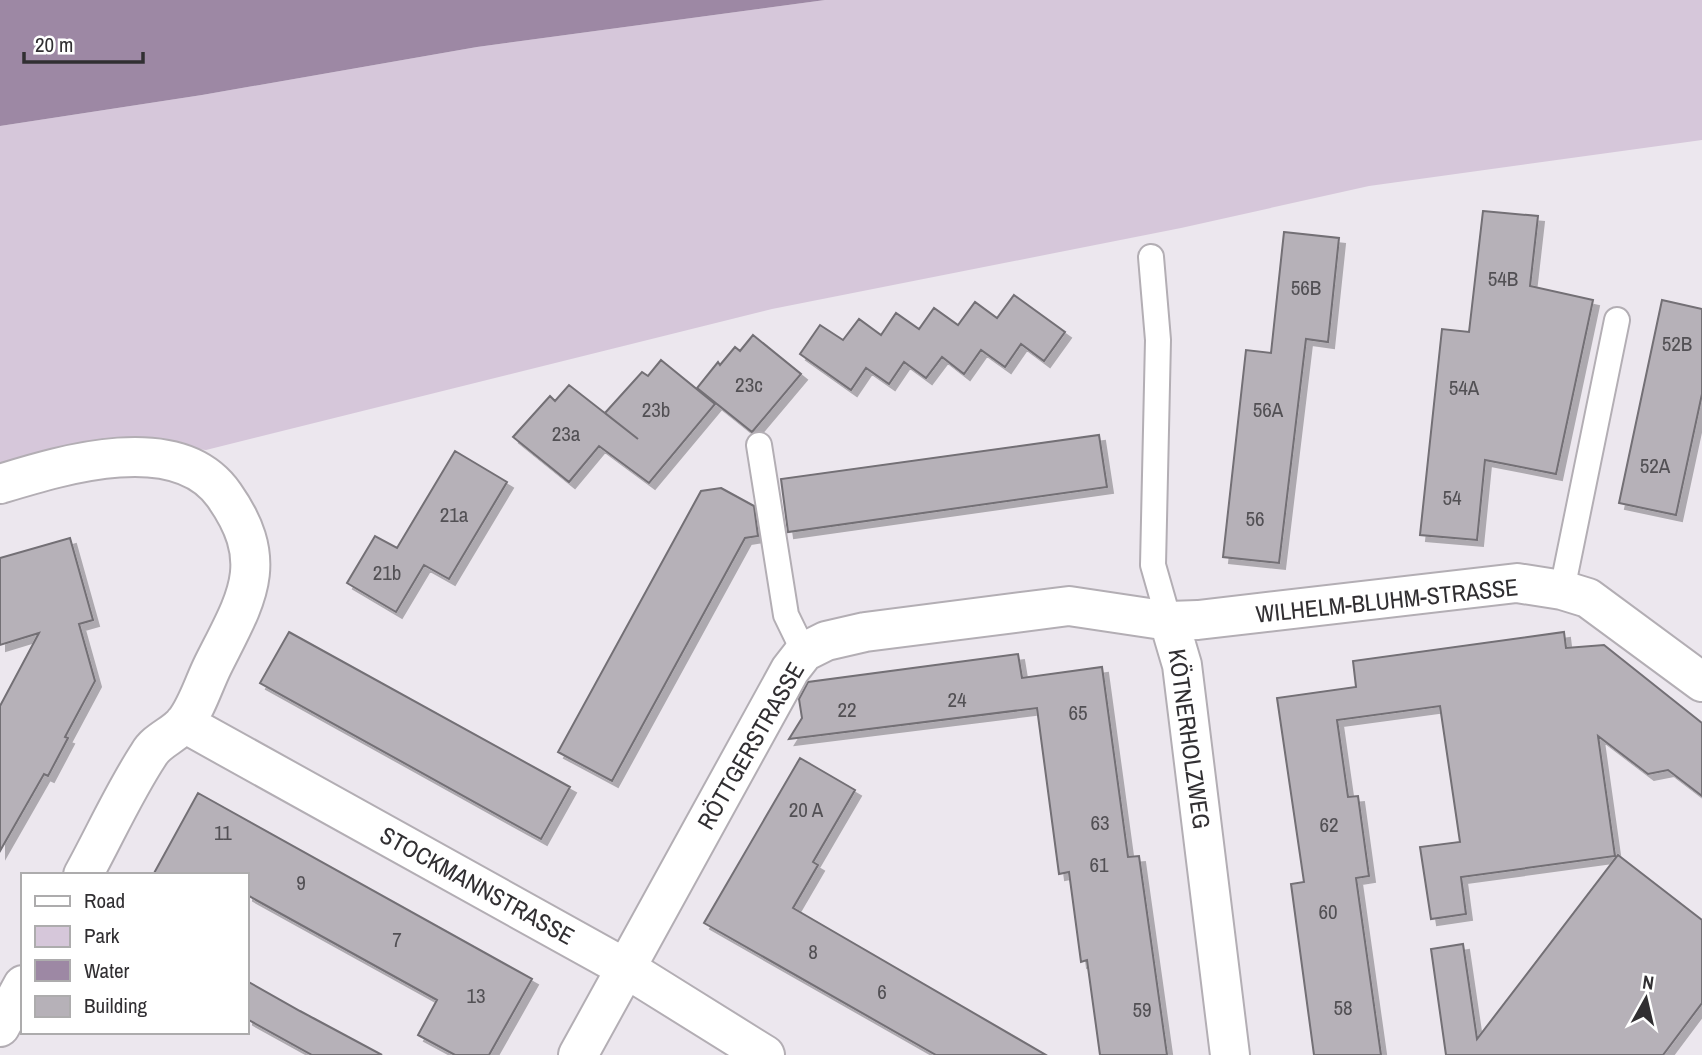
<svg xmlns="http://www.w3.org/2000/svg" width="1702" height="1055" font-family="'Archivo Narrow',sans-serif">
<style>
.green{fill:#d6c7da}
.water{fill:#9d88a4}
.building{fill:#b6b1b8;stroke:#736f75;stroke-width:2;filter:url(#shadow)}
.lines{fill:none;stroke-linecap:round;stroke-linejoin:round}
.service-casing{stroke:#b3aeb4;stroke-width:28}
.minor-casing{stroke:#b3aeb4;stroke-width:42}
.service{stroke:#fff;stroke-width:24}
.minor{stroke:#fff;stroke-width:38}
.labels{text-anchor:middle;stroke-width:5;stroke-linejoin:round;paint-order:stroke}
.number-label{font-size:21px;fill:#525054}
.street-label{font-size:24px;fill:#312f32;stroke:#fff}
</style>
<defs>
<filter id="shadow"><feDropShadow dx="6" dy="6" stdDeviation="0" flood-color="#0004"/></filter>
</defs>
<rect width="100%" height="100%" fill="#ece7ee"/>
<!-- green -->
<path class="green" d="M 825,0 L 1702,0 L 1702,140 L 1369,186 L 1181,228 L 772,309 L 206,450 L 125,442 L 0,471 L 0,126 L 202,95 L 477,47 Z"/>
<!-- water -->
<path class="water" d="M 0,0 L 825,0 L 477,47 L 202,95 L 0,126 Z"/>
<!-- building -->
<path class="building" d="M 1483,211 L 1538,216 L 1530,286 L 1593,300 L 1556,474 L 1485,460 L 1477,540 L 1420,535 L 1442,329 L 1469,332 Z
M 1284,232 L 1339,238 L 1328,342 L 1306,339 L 1279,563 L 1223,557 L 1246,350 L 1271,353 Z
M 1014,295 L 1065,332 L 1044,361 L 1021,344 L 1005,367 L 981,350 L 964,374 L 942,357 L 926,378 L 904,362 L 889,384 L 866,368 L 851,390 L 800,354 L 820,325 L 843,340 L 859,319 L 881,335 L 896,313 L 919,329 L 934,308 L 958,325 L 975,302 L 997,318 Z
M 1662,300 L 1702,309 L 1702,394 L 1676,515 L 1619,503 Z
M 753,335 L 801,374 L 752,432 L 697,388 L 718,362 L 720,365 L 735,347 L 740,351 Z
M 661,360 L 715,404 L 649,483 L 599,446 L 569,482 L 513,437 L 550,396 L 555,401 L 569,385 L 638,439 L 605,413 L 642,372 L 648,376 Z
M 1099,435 L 1107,487 L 788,532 L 781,479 Z
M 455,451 L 507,482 L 449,579 L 424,565 L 396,612 L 347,583 L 375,536 L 397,548 Z
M 721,488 L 754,506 L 758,536 L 745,538 L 612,781 L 558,752 L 701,491 Z
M 70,538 L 93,620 L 79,624 L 95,681 L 65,737 L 68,738 L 48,776 L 44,774 L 0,851 L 0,706 L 39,633 L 0,645 L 0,558 Z
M 289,632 L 570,787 L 541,839 L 260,683 Z
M 1564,632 L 1566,648 L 1604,645 L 1702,723 L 1702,796 L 1668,770 L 1648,774 L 1598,736 L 1615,856 L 1461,877 L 1466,914 L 1431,919 L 1420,847 L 1460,842 L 1440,706 L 1337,720 L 1348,797 L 1358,796 L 1369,876 L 1356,878 L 1381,1055 L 1314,1055 L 1291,884 L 1304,882 L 1277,698 L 1356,687 L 1353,661 Z
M 1018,654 L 1022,678 L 1102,667 L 1128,857 L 1139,856 L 1167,1055 L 1100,1055 L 1087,960 L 1081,962 L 1069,872 L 1059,874 L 1037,708 L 789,739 L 802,718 L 799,699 L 808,682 Z
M 800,758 L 855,790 L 813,862 L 818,865 L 793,908 L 1046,1055 L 936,1055 L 704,923 Z
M 198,793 L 532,979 L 489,1055 L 455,1055 L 418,1035 L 437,1000 L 247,895 L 247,875 L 153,875 Z
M 1618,855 L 1702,920 L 1702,1003 L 1663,1055 L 1446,1055 L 1431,949 L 1463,944 L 1477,1039 Z
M 247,981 L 300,1011 L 382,1055 L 312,1055 L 247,1019 Z"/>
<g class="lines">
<defs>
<path id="service" d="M 1151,257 L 1158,340 L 1153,565 L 1169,621
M 759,445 L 786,615 L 804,652
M 1562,590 L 1617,320"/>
<path id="minor" d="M 0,484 C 62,465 178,429 224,495 C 272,563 246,599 213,665 C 204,683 197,707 185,722 C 175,735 157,740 149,754 C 124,792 105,835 83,875
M 1169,621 L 1182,665 L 1230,1055
M 184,723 L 627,969 L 765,1055
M 0,1027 L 23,985
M 578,1055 L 790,670 L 804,652 L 826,641 L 865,632 L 1069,606 L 1169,621 L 1198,620 L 1517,583 L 1562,590 L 1588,598 L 1702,682"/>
</defs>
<!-- service casing -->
<use href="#service" class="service-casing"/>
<!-- minor casing -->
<use href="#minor" class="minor-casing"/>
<!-- service -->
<use href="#service" class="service"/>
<!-- minor -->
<use href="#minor" class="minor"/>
</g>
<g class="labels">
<!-- number labels -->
<g class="number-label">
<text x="1503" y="286">54B</text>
<text x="1306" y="295">56B</text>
<text x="1677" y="351">52B</text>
<text x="749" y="392">23c</text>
<text x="1464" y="395">54A</text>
<text x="656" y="417">23b</text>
<text x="1268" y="417">56A</text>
<text x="566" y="441">23a</text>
<text x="1655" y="473">52A</text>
<text x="1452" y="505">54</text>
<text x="454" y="522">21a</text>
<text x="1255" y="526">56</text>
<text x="387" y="580">21b</text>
<text x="957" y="707">24</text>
<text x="847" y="717">22</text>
<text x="1078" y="720">65</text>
<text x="806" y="817">20 A</text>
<text x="1100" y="830">63</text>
<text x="1329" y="832">62</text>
<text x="223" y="840">11</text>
<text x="1099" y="872">61</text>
<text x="301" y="890">9</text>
<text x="1328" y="919">60</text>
<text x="397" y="947">7</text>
<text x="813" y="959">8</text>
<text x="882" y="999">6</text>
<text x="476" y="1003">13</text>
<text x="1343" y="1015">58</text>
<text x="1142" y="1017">59</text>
</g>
<!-- street labels -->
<g class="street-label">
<text transform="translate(1387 601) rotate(-6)" y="8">WILHELM-BLUHM-STRASSE</text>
<text transform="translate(1189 739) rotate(82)" y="8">KÖTNERHOLZWEG</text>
<text transform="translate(751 746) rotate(-60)" y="8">RÖTTGERSTRASSE</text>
<text transform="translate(477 886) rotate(29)" y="8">STOCKMANNSTRASSE</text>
</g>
</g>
<!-- legend -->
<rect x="21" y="873" width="228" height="161" fill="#ffffff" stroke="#adacad" stroke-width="2"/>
<rect x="35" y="896" width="35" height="10" fill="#ffffff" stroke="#adacad" stroke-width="2"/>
<text x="84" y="908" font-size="21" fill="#312f32">Road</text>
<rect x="35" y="926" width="35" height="21" fill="#d6c7da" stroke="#adacad" stroke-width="2"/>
<text x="84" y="943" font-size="21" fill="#312f32">Park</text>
<rect x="35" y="960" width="35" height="21" fill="#9d88a4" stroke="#adacad" stroke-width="2"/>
<text x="84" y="978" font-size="21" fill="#312f32">Water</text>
<rect x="35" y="996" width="35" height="21" fill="#b6b1b8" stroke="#adacad" stroke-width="2"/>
<text x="84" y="1013" font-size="21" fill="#312f32">Building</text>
<!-- north arrow -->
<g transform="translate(1646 999) rotate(8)" stroke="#ffffff" stroke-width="5" paint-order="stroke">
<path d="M0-5L12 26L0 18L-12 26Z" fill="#312f32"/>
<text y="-10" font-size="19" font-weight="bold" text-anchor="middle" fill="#312f32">N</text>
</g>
<!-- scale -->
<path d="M24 52v10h119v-10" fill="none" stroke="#312f32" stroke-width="3.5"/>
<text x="35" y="52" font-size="21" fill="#312f32" stroke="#ffffff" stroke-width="5" paint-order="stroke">20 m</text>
</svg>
